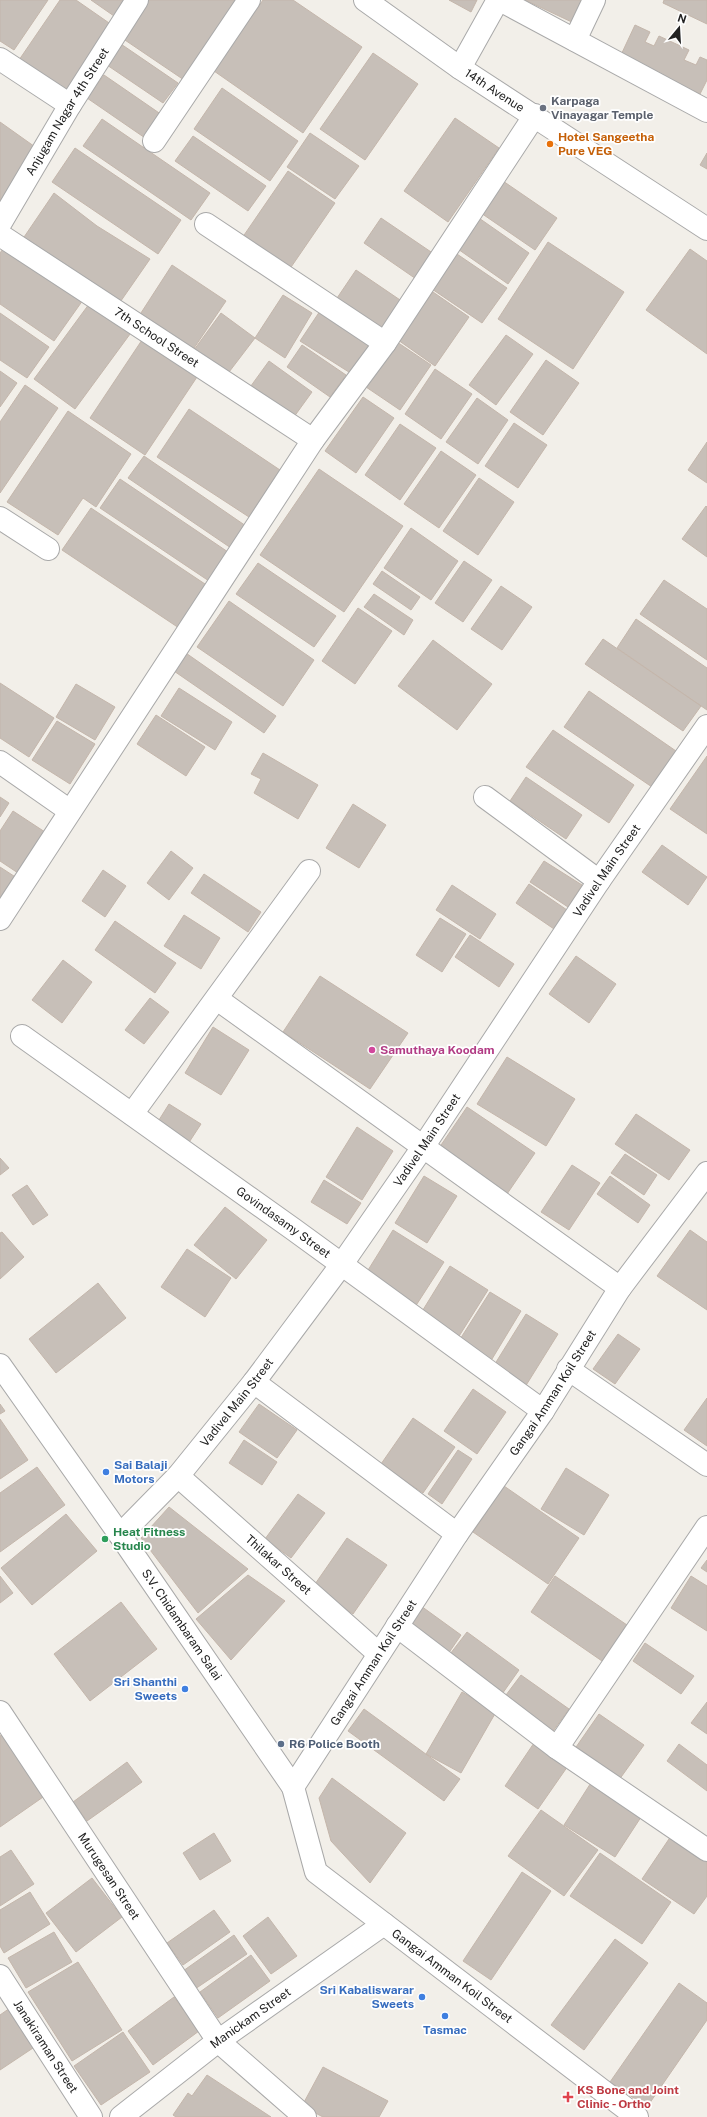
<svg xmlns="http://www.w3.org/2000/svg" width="707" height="2117" font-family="'Public Sans',sans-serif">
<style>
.building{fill:#c7bfb8;stroke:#c4b6ab}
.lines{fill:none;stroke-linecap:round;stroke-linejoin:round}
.minor-casing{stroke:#a9a9a9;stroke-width:24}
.tertiary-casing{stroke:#a9a9a9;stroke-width:24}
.minor{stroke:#fff;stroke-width:22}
.tertiary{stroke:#fff;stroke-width:22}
.worship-dot{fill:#6b7280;stroke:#fff;stroke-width:1.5}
.food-dot{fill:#e8710a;stroke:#fff;stroke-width:1.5}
.hotel-dot{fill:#d1479c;stroke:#fff;stroke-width:1.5}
.shop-dot{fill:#3f7fe0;stroke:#fff;stroke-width:1.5}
.leisure-dot{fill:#2e9e5b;stroke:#fff;stroke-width:1.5}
.service-dot{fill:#5c6f8a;stroke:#fff;stroke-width:1.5}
.health-dot{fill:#e0444e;stroke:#fff;stroke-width:1.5}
.labels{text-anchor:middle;stroke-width:3.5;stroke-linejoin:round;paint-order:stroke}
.street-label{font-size:12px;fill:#222;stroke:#fff}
.worship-label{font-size:12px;font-weight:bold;fill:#5b616d;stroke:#fff;text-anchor:start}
.food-label{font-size:12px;font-weight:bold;fill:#c56008;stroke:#fff;text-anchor:start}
.hotel-label{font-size:12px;font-weight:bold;fill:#b23c85;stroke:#fff;text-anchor:start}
.shop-label{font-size:12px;font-weight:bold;fill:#366cbe;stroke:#fff;text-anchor:end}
.leisure-label{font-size:12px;font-weight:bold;fill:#27864d;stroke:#fff;text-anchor:start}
.service-label{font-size:12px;font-weight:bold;fill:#4e5e75;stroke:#fff;text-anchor:start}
.health-label{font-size:12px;font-weight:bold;fill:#be3a42;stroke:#fff;text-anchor:start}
</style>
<rect width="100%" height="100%" fill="#f2efe9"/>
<!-- building -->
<path class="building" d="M 0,0 L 48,0 L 14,50 L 0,41 Z
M 60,0 L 76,0 L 112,25 L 66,92 L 19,60 Z
M 91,0 L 124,0 L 114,16 Z
M 144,0 L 244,0 L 187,82 L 119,36 Z
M 263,0 L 293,0 L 362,47 L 303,133 L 214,71 Z
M 449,0 L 477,0 L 471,12 Z
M 525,0 L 588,0 L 576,24 Z
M 664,0 L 707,0 L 707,24 L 663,3 Z
M 635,25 L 650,32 L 645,42 L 654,46 L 659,36 L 689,50 L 684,60 L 696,65 L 700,57 L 707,60 L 707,80 L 700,94 L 620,57 Z
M 118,42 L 178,83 L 163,103 L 104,63 Z
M 373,53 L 418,84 L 365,160 L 320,129 Z
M 104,75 L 165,117 L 148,140 L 87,98 Z
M 222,88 L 298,141 L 270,181 L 194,129 Z
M 455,118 L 499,148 L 448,222 L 404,191 Z
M 102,119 L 210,193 L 191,220 L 83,146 Z
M 0,122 L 38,149 L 0,202 Z
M 310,133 L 359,166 L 335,199 L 287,167 Z
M 193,136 L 266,186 L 248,211 L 175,161 Z
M 75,148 L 181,220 L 158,254 L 52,182 Z
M 707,153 L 707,169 L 700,165 Z
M 288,171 L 335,203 L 287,273 L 240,241 Z
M 500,179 L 557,218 L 535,250 L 478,211 Z
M 54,193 L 97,226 L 150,259 L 116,308 L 20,243 Z
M 476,216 L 529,253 L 508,284 L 455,247 Z
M 381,218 L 437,256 L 419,281 L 364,243 Z
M 548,242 L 624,292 L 573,369 L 498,319 Z
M 5,246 L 83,300 L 54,341 L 0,304 L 0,253 Z
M 690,249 L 707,261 L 707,354 L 646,310 Z
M 454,252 L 507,288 L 482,323 L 429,287 Z
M 172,265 L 226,301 L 192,351 L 139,316 Z
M 356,270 L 406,304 L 383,338 L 333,304 Z
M 433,292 L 469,317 L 435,366 L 398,340 Z
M 283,295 L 312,313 L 285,358 L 255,338 Z
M 92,300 L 133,330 L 75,409 L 34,379 Z
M 322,308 L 373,341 L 352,374 L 300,341 Z
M 0,313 L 49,347 L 27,378 L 0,360 Z
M 221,313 L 255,338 L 226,376 L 191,354 Z
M 506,335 L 533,354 L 496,405 L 469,385 Z
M 142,340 L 197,377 L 145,455 L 90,418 Z
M 397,342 L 431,365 L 400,410 L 366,387 Z
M 302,345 L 346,375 L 330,397 L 287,367 Z
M 546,360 L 579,383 L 543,435 L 510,412 Z
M 269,361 L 312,392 L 291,421 L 248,390 Z
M 435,369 L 472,394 L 441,439 L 405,414 Z
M 0,371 L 17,383 L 0,407 Z
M 25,385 L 58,408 L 0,493 L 0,422 Z
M 363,397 L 394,418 L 356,473 L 325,451 Z
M 477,398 L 508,420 L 478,464 L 446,442 Z
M 189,409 L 280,470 L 249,517 L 157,457 Z
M 68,411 L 131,454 L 96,507 L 83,498 L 58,535 L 7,502 Z
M 514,423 L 547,445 L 518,488 L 485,466 Z
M 400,424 L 436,448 L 400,500 L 365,475 Z
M 707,442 L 707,483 L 688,470 Z
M 441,451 L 476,475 L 439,528 L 404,504 Z
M 144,456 L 246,526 L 231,548 L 128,478 Z
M 319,469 L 403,526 L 344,612 L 260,555 Z
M 479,478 L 514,502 L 478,555 L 443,531 Z
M 120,479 L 231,554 L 212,583 L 100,508 Z
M 706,506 L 707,507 L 707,557 L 682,539 Z
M 91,508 L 211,588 L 182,630 L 62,550 Z
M 411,528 L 458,561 L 431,600 L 384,568 Z
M 464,561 L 492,580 L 463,622 L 435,603 Z
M 258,563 L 336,616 L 314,647 L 236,594 Z
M 382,571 L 420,597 L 411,610 L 373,584 Z
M 664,580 L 707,609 L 707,660 L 640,614 Z
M 501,586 L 532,607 L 502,650 L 471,629 Z
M 374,594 L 413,620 L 404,635 L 364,607 Z
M 229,601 L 314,660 L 283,706 L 197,647 Z
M 358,608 L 392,631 L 355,684 L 322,661 Z
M 636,619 L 707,668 L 707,710 L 617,648 Z
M 603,639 L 701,706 L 683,731 L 585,664 Z
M 433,640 L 492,684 L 457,730 L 398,686 Z
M 183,651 L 276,716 L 264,733 L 171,669 Z
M 0,683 L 54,718 L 29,757 L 0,738 Z
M 76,684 L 115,707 L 95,740 L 56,717 Z
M 179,688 L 232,722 L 215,750 L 161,716 Z
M 589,691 L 676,751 L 652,787 L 564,727 Z
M 156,715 L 205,747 L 186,776 L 137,744 Z
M 57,721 L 95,744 L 70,784 L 32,760 Z
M 553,730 L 634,785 L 609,823 L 526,767 Z
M 263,753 L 318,785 L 298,819 L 254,793 L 261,779 L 251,774 Z
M 707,756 L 707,834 L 670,809 Z
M 526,777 L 582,815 L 566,839 L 510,801 Z
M 0,797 L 9,803 L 0,817 Z
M 353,804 L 386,825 L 359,868 L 326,848 Z
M 13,811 L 48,834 L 21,875 L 0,861 L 0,831 Z
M 662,845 L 707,877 L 688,905 L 642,872 Z
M 171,851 L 193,868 L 169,900 L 147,883 Z
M 544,861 L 582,885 L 568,907 L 530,882 Z
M 0,867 L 20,880 L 0,912 Z
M 103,870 L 126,886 L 105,917 L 82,901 Z
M 204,874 L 261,912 L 248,932 L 191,893 Z
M 529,884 L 567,910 L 554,929 L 516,903 Z
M 452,885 L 496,914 L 480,939 L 436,910 Z
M 184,915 L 220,938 L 201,969 L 164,946 Z
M 440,918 L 466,934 L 442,972 L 416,955 Z
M 115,921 L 176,963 L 155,993 L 95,950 Z
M 470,935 L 514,964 L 499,987 L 455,957 Z
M 576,956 L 616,984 L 589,1023 L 549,994 Z
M 63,960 L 92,982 L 62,1023 L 32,1000 Z
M 320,976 L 408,1033 L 370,1089 L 283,1032 Z
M 150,998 L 169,1012 L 144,1044 L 125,1030 Z
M 213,1027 L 249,1050 L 221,1095 L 185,1073 Z
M 507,1057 L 575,1099 L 546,1146 L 477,1104 Z
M 169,1104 L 201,1124 L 186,1147 L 154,1128 Z
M 467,1107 L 535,1153 L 507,1194 L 439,1148 Z
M 636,1114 L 690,1150 L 669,1180 L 615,1144 Z
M 357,1127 L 393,1151 L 362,1200 L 326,1177 Z
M 625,1154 L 657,1175 L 644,1195 L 611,1173 Z
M 0,1158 L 9,1168 L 0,1175 Z
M 572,1165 L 600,1183 L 569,1230 L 541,1212 Z
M 424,1176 L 457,1196 L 427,1243 L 395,1223 Z
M 610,1176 L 650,1205 L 638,1223 L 597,1194 Z
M 324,1180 L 361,1203 L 347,1224 L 311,1202 Z
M 27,1185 L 48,1215 L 33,1225 L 12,1195 Z
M 225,1207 L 267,1240 L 236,1279 L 194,1245 Z
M 393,1230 L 444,1262 L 415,1307 L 365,1275 Z
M 690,1230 L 707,1242 L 707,1310 L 657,1276 Z
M 2,1232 L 24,1257 L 0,1279 L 0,1233 Z
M 187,1249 L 231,1278 L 205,1317 L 161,1287 Z
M 450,1266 L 488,1290 L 456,1341 L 418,1318 Z
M 98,1283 L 126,1318 L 56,1373 L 29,1339 Z
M 490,1292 L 521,1311 L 489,1364 L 457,1344 Z
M 526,1314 L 558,1334 L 525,1387 L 493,1367 Z
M 618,1334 L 640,1349 L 615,1384 L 593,1369 Z
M 473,1389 L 506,1412 L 477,1454 L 444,1431 Z
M 707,1398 L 707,1446 L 684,1430 Z
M 0,1404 L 5,1411 L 0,1414 Z
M 259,1404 L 297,1430 L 277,1458 L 239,1432 Z
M 413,1418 L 455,1447 L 423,1493 L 381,1464 Z
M 0,1419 L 28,1460 L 0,1479 Z
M 244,1440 L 277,1462 L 262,1485 L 229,1463 Z
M 458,1450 L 472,1459 L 442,1504 L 428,1494 Z
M 37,1467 L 65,1505 L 0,1552 L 0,1493 Z
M 566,1468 L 609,1495 L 584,1535 L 541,1509 Z
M 504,1486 L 579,1538 L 548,1584 L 473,1532 Z
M 298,1494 L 325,1513 L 291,1558 L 265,1539 Z
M 169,1507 L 248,1569 L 198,1613 L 141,1538 Z
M 66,1514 L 97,1551 L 32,1605 L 1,1568 Z
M 347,1538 L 387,1565 L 353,1614 L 313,1587 Z
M 707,1560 L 707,1572 L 701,1568 Z
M 248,1575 L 285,1601 L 231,1660 L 196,1619 Z
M 0,1576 L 13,1593 L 0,1603 Z
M 555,1576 L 627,1625 L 602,1661 L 531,1612 Z
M 691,1576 L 707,1586 L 707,1631 L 671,1608 Z
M 121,1602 L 157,1649 L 90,1701 L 54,1654 Z
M 421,1606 L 461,1635 L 448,1654 L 407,1624 Z
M 467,1632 L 519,1670 L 500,1697 L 447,1658 Z
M 645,1643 L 694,1676 L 681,1694 L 633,1661 Z
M 521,1675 L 569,1709 L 551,1734 L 503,1699 Z
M 462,1692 L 496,1712 L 461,1773 L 426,1754 Z
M 707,1702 L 707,1734 L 691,1723 Z
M 364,1709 L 460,1779 L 444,1801 L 348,1731 Z
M 599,1714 L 644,1745 L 619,1780 L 574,1750 Z
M 3,1734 L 46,1795 L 0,1827 L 0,1736 Z
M 536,1740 L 570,1763 L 538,1809 L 505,1786 Z
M 679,1744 L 707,1765 L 707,1791 L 667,1761 Z
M 127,1762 L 142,1782 L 87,1821 L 73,1802 Z
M 332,1778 L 406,1833 L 370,1883 L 331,1841 L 319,1798 Z
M 594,1778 L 645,1811 L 615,1857 L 564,1825 Z
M 541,1810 L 598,1850 L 564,1896 L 508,1856 Z
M 214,1833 L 231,1861 L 200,1880 L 183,1853 Z
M 671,1836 L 707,1860 L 707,1896 L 694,1914 L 642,1879 Z
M 11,1850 L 34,1884 L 0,1906 L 0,1857 Z
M 600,1853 L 671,1902 L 642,1944 L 570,1896 Z
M 522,1872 L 551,1891 L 491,1980 L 463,1961 Z
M 92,1878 L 122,1917 L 76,1952 L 46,1913 Z
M 30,1892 L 50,1924 L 4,1953 L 0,1946 L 0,1910 Z
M 214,1910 L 230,1932 L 183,1965 L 167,1943 Z
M 268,1917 L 297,1956 L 271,1974 L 243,1936 Z
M 54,1932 L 72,1962 L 26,1988 L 8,1958 Z
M 234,1935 L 247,1954 L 195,1989 L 183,1971 Z
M 615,1939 L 648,1963 L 584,2050 L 551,2025 Z
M 251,1955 L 270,1981 L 218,2018 L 200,1992 Z
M 78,1962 L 122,2030 L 72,2061 L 28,1992 Z
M 679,1983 L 707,2003 L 707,2020 L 647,2107 L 610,2082 Z
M 174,1997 L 199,2031 L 153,2065 L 128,2031 Z
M 10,2008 L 36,2046 L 0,2070 L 0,2015 Z
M 123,2032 L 150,2072 L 101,2105 L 74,2066 Z
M 323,2067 L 388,2101 L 379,2117 L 323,2117 L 302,2106 Z
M 207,2075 L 271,2117 L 176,2117 L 173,2115 L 188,2093 L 192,2096 Z"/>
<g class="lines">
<defs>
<g id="minor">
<path d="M 500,0 L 707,111"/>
<path d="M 575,40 L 594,0"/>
<path d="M 0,59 L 70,105"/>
<path d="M 460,68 L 498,0"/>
<path d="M 154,141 L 249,0"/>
<path id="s1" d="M 0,224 L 70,105 L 137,0"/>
<path d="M 206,224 L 385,343"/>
<path id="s2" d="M 0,235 L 313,440"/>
<path d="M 0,518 L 48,549"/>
<path d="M 0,762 L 70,811"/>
<path d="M 485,797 L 599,881"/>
<path d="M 0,919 L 313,440 L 385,343 L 535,115"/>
<path d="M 217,999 L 620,1288"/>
<path id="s3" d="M 22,1036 L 293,1229 L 543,1411"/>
<path d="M 132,1114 L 309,871"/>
<path id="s4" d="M 0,1365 L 120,1535 L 293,1787"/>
<path d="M 568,1369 L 707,1465"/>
<path d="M 254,1382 L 457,1534"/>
<path id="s5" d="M 178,1476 L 379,1654"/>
<path id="s6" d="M 120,1535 L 178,1476 L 254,1382 L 342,1264 L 423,1147 L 599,881 L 707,726"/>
<path d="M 397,1626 L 557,1748 L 707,1850"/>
<path id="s7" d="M 0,1712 L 218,2041 L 305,2117"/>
<path d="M 557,1748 L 707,1527"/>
<path id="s8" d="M 0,1976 L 91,2117"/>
<path id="s9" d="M 121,2117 L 218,2041 L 384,1924"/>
</g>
<g id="tertiary">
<path id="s10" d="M 365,0 L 460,68 L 707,229"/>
<path id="s11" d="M 637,2117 L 316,1872 L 293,1787 L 457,1534 L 543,1411 L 620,1288 L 707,1173"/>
</g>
</defs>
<!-- minor casing -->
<use href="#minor" class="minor-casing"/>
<!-- tertiary casing -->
<use href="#tertiary" class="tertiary-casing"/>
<!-- minor -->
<use href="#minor" class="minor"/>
<!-- tertiary -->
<use href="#tertiary" class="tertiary"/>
</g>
<!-- markers -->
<circle class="worship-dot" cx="543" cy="108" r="4"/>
<circle class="food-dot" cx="550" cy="144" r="4"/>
<circle class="hotel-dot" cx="372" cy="1050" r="4"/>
<g class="shop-dot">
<circle cx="106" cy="1472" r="4"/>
<circle cx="185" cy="1689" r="4"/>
<circle cx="422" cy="1997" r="4"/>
<circle cx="445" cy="2016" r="4"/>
</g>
<circle class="leisure-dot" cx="105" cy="1539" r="4"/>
<circle class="service-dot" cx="281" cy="1744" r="4"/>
<path class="health-dot" d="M566 2091h4v4h4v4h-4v4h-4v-4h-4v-4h4z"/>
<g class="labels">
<!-- street labels -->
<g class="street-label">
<text dy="4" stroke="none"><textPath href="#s10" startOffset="158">14th Avenue</textPath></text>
<text dy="4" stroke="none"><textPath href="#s1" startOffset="131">Anjugam Nagar 4th Street</textPath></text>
<text dy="4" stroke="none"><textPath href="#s2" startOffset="187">7th School Street</textPath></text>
<text dy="4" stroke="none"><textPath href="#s6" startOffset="825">Vadivel Main Street</textPath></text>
<text dy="4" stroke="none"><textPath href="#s6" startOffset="501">Vadivel Main Street</textPath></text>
<text dy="4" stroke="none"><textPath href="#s3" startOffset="321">Govindasamy Street</textPath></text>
<text dy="4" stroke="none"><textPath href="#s11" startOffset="964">Gangai Amman Koil Street</textPath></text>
<text dy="4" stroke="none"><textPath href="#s6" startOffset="177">Vadivel Main Street</textPath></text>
<text dy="4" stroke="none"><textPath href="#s5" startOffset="134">Thilakar Street</textPath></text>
<text dy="4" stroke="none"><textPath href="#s4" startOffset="317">S.V. Chidambaram Salai</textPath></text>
<text dy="4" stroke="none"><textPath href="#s11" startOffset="640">Gangai Amman Koil Street</textPath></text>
<text dy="4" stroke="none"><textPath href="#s7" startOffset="197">Murugesan Street</textPath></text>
<text transform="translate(452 1976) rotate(37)" y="4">Gangai Amman Koil Street</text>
<text dy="4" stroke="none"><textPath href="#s9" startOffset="163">Manickam Street</textPath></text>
<text dy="4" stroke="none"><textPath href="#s8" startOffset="84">Janakiraman Street</textPath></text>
</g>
<!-- worship labels -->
<g class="worship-label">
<text x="551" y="105">Karpaga<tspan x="551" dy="14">Vinayagar Temple</tspan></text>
</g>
<!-- food labels -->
<g class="food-label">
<text x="558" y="141">Hotel Sangeetha<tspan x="558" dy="14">Pure VEG</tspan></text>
</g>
<!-- hotel labels -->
<g class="hotel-label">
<text x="380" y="1054">Samuthaya Koodam</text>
</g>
<!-- shop labels -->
<g class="shop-label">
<text x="114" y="1469" text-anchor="start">Sai Balaji<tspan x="114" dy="14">Motors</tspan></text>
<text x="177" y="1686">Sri Shanthi<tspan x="177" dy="14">Sweets</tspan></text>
<text x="414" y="1994">Sri Kabaliswarar<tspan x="414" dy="14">Sweets</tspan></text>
<text x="445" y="2034" text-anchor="middle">Tasmac</text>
</g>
<!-- leisure labels -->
<g class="leisure-label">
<text x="113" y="1536">Heat Fitness<tspan x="113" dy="14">Studio</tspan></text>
</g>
<!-- service labels -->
<g class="service-label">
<text x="289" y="1748">R6 Police Booth</text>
</g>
<!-- health labels -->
<g class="health-label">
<text x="577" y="2094">KS Bone and Joint<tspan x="577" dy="14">Clinic - Ortho</tspan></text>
</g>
</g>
<!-- north arrow -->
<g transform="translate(679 28) rotate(18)" stroke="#ffffff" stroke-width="3" paint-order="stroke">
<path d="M0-3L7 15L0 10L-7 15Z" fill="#222222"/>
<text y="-6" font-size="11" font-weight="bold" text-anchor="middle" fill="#222222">N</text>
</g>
</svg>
